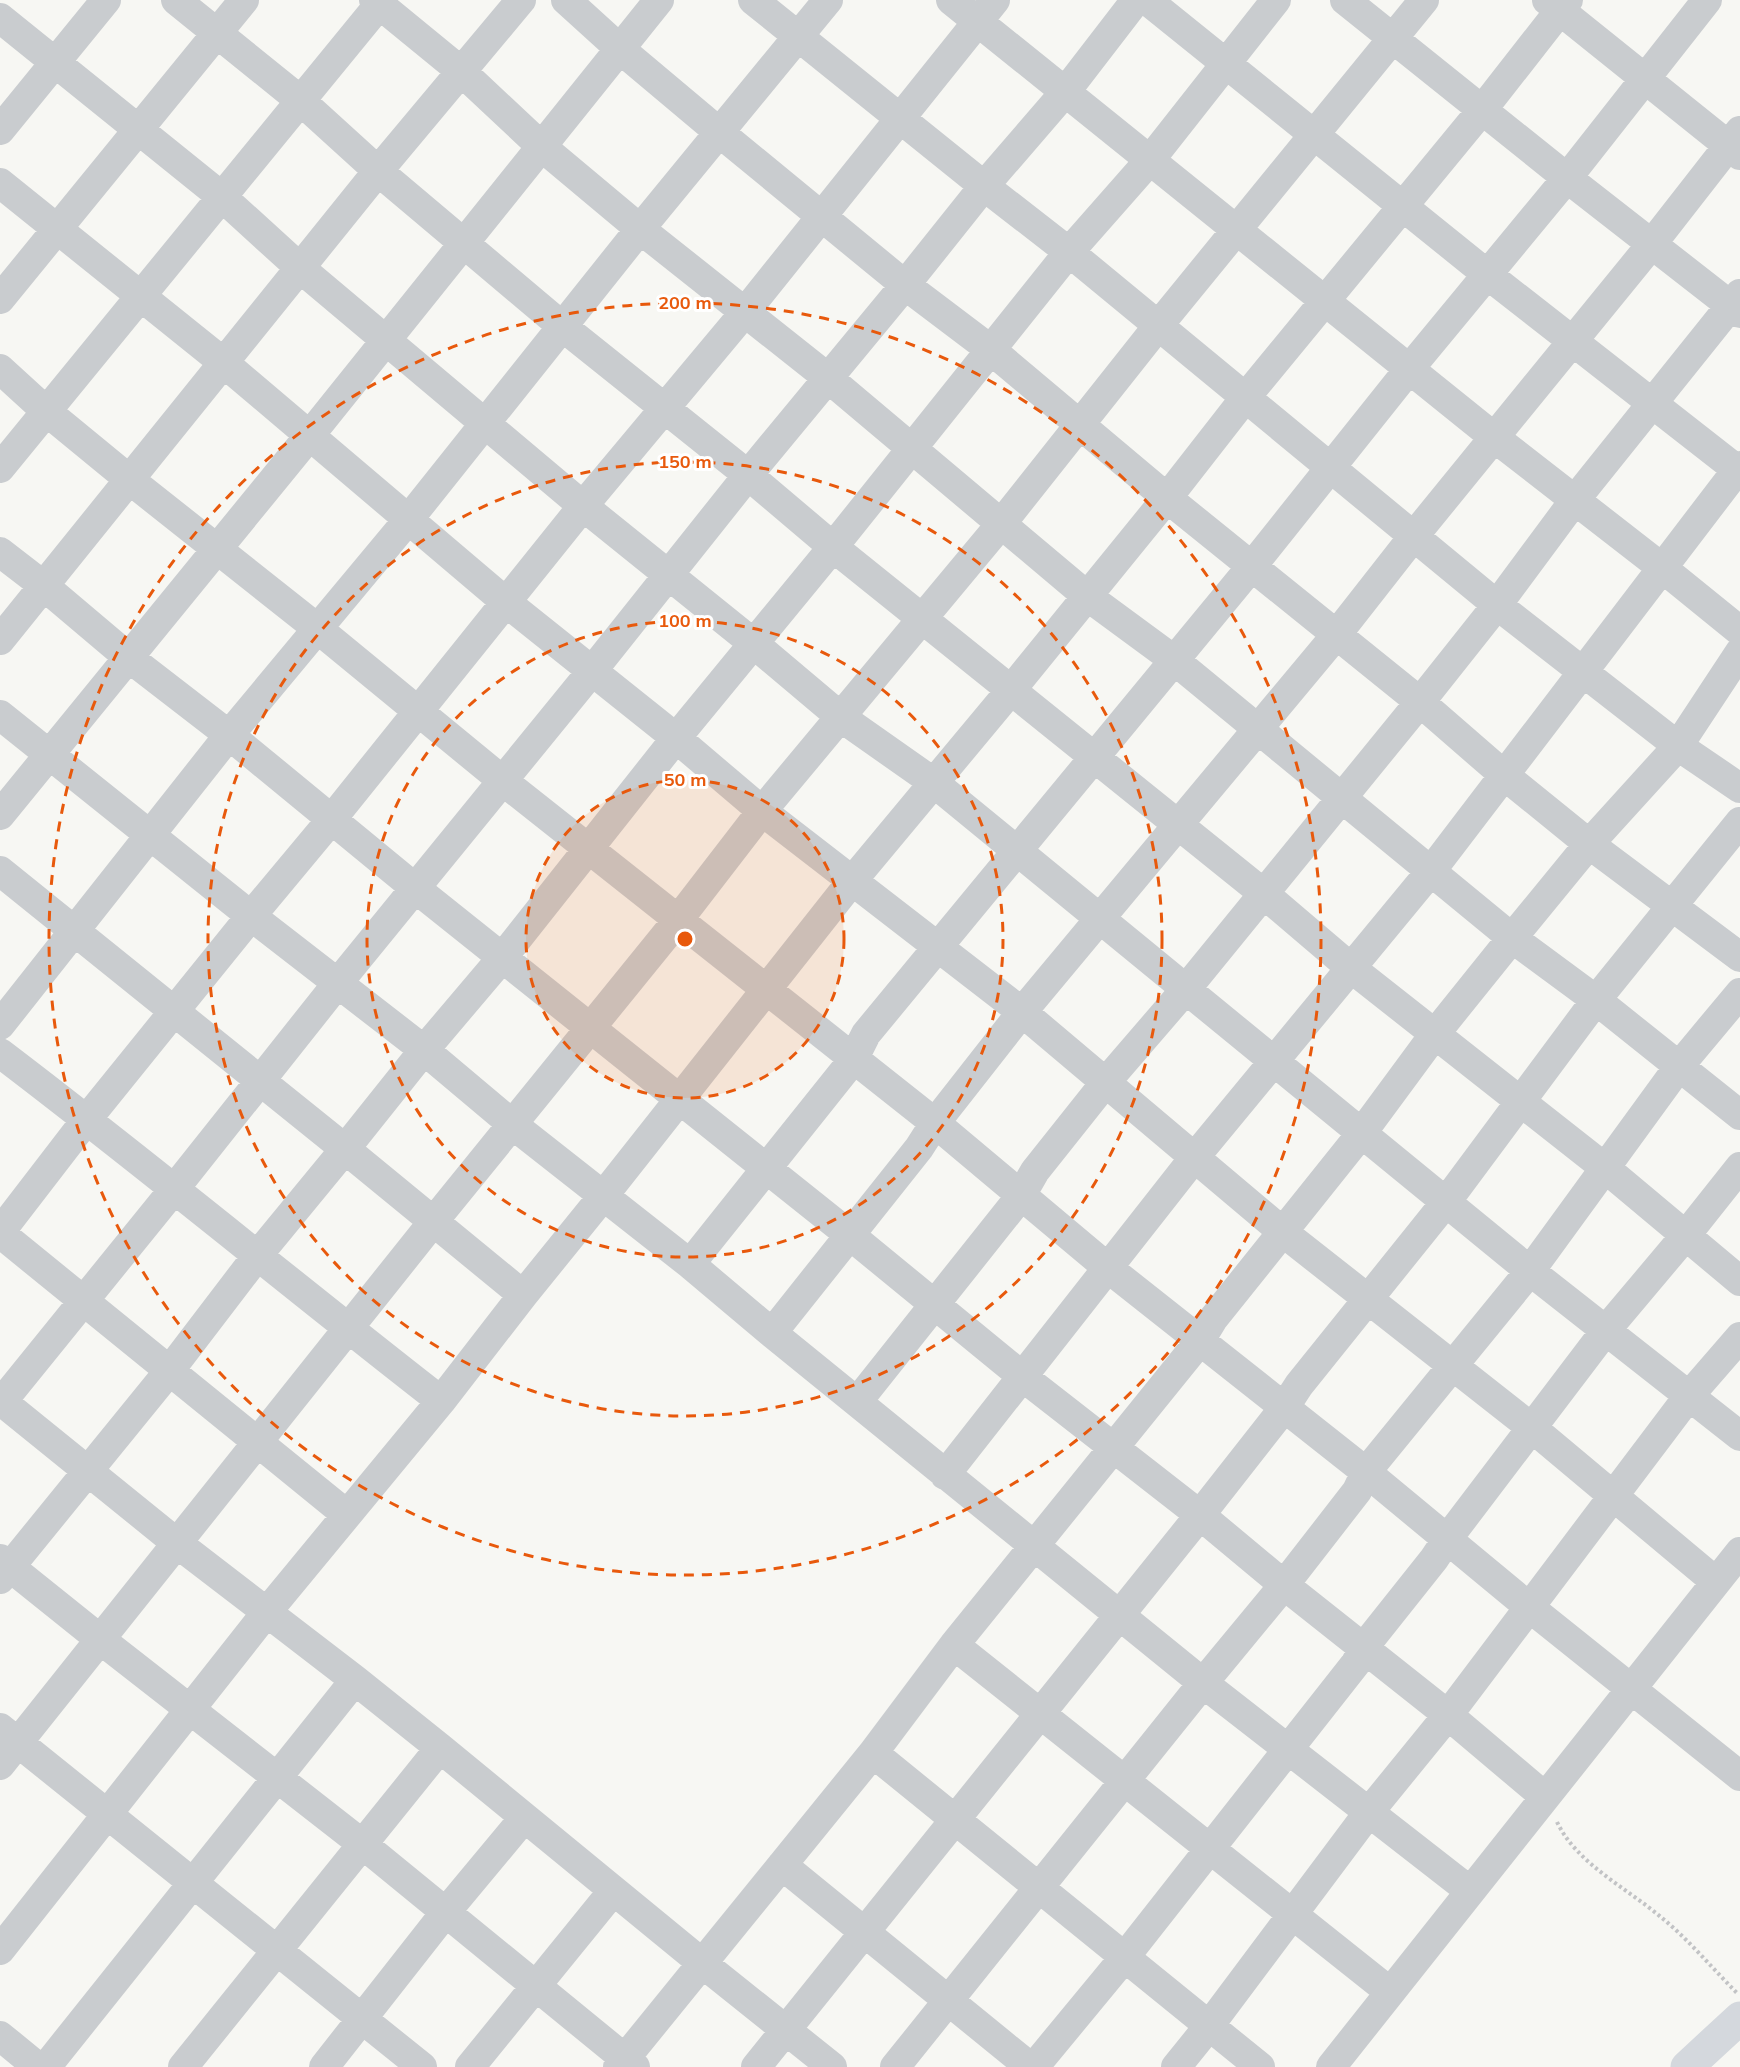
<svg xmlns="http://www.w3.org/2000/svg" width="1740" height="2067" font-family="Mulish,sans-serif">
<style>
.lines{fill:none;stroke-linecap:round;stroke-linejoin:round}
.path{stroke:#c2c3c5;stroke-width:4;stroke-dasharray:3 3;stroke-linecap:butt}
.minor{stroke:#c9cccf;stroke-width:30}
.major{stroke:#d4d8dd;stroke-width:33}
.ring{fill:none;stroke:#e8590c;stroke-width:3;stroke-dasharray:10 8}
.centre{fill:#e8590c;stroke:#fff;stroke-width:3}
.ring-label{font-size:18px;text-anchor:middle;font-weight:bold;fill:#e8590c;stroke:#fff;stroke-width:6;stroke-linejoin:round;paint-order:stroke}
</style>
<rect width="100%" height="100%" fill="#f7f7f3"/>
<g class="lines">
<!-- path -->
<path class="path" d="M 1557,1822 C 1577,1864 1627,1888 1662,1918 C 1689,1940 1712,1968 1737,1993"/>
<!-- minor -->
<path class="minor" d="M 176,0 L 301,101 L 378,171 L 563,327 L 748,475 L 833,547 L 1263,893 L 1351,968 L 1605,1168 L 1740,1281
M 374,0 L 462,72 L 542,147 L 640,229 L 828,378 L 1087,596 L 1174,660 L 1512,938 L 1596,1000 L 1740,1115
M 566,0 L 620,49 L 720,133 L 905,285 L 991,350 L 1167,498 L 1420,702 L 1504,775 L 1589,844 L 1740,957
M 753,0 L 984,186 L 1069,252 L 1497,605 L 1678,746 L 1740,788
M 951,0 L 1495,438 L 1661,567 L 1740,631
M 1147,0 L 1488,275 L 1740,472
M 1345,0 L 1567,178 L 1740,313
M 1547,0 L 1740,155
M 0,18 L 222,197 L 300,268 L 583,506 L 753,643 L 842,718 L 933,782 L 1530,1271 L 1740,1436
M 0,130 L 106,0
M 0,183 L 224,363 L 507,603 L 676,738 L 762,811 L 1022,1012 L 1284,1233 L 1532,1428 L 1716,1582
M 0,299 L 244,0
M 0,369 L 46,411 L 130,480 L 318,629 L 503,781 L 935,1123 L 1108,1268 L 1366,1472 L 1529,1607 L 1740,1776
M 0,468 L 383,0
M 0,552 L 44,586 L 128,657 L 229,735 L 415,888 L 851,1236 L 1023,1377 L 1200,1515 L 1284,1585 L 1448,1715 L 1545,1797
M 0,640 L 378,171 L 521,0
M 0,715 L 251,916 L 424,1050 L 512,1124 L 690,1264 L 772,1333 L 1203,1683 L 1470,1891
M 0,815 L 310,435 L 659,0
M 0,871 L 345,1149 L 523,1295
M 0,1025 L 229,735 L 408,520 L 640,229 L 828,0
M 0,1053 C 149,1166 293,1286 441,1401
M 0,1232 L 87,1119 L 251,916 L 331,820 L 583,506 L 745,312 L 995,0
M 0,1233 L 346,1514
M 690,1264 L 853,1060 L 866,1034 L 1252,566 L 1410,368 L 1567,178 L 1707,0
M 772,1333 L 919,1148 L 935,1123 L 1022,1012 L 1337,634 L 1413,537 L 1651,245 L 1740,131
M 0,1400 L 178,1544 L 355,1680 L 440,1748 L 702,1963 L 832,2067
M 857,1402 L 1020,1197 L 1035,1171 L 1105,1083 L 1186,989 L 1420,702 L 1497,605 L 1574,501 L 1740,294
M 0,1404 L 175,1188 L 337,984 L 592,671 L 748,475 L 905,285 L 984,186 L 1066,91 L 1136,0
M 945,1475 L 1194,1158 L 1431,871 L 1740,466
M 0,1559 L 101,1640 L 361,1843 L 635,2067
M 0,1579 L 170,1370 L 257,1256 L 345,1149 L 424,1050 L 502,958 L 676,738 L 833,547 L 1069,252 L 1150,160 L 1276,0
M 954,1645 L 1390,1992
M 0,1728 L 422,2067
M 873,1753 L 1260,2067
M 0,1765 L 433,1222 L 678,920 L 762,811 L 1001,524 L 1158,326 L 1424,0
M 782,1865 L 1030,2067
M 0,1950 L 266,1613 L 441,1401 L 523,1295 L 604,1195 L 852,881 L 1011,690 L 1167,498 L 1245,398 L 1482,110 L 1568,0
M 0,2036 L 38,2067
M 46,2067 L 355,1680
M 183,2067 L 440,1748
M 324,2067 L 445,1913 L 524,1818
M 470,2067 L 613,1891
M 618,2067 L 873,1753 L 954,1645 L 1199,1342 L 1213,1319 L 1361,1134 L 1434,1035 L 1512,938 L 1589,844 L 1678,746 L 1740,652
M 756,2067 L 1200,1515 L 1284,1408 L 1299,1385 L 1446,1202 L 1596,1000 L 1740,822
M 895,2067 L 1203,1683 L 1284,1585 L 1357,1491 L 1366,1472 L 1530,1271 L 1680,1065 L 1740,993
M 1034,2067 L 1124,1958 L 1356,1663 L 1364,1647 L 1434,1559 L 1448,1538 L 1606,1330 L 1686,1235 L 1740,1167
M 1176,2067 L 1209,2026 L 1369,1812 L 1448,1715 L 1688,1397 L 1740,1337
M 1331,2067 L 1740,1552"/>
<!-- major -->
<path class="major" d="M 1687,2067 L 1740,2018"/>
</g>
<!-- distance rings -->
<circle cx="685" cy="939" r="159" fill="#e8590c" fill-opacity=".12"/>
<g class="ring">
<circle cx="685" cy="939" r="159"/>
<circle cx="685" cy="939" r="318"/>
<circle cx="685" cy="939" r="477"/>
<circle cx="685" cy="939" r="636"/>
</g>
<circle cx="685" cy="939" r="9" class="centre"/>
<g class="ring-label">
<text x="685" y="309">200 m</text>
<text x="685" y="468">150 m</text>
<text x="685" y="627">100 m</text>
<text x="685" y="786">50 m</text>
</g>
</svg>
